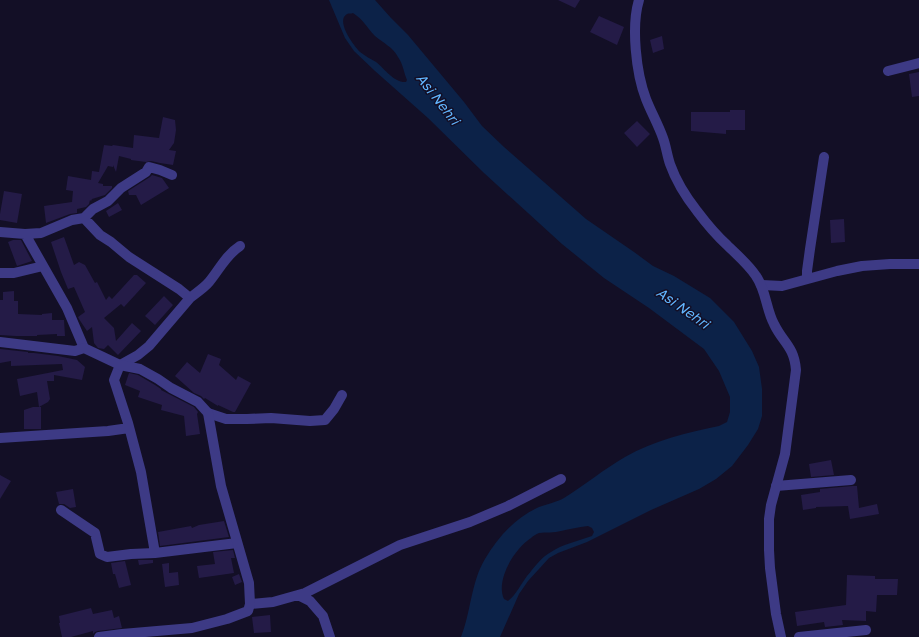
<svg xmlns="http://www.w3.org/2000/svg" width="919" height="637" font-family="'Golos Text',sans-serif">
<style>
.water{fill:#0c2248;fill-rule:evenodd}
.building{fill:#241b47}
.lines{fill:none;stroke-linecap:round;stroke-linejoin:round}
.minor{stroke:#3d3a85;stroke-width:10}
.tertiary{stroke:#3d3a85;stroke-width:10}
.labels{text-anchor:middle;stroke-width:3;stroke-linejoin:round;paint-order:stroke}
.water-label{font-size:14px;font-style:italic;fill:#62b6ff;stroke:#130f26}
</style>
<rect width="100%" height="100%" fill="#130f26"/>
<!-- water -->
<path class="water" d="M 329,0 L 375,0 L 391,18 L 408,35 L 464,102 L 482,126 L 504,147 L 586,219 L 634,252 L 653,266 L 674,276 L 710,298 L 734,322 L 752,351 L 759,367 L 762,389 L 762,416 L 758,429 L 748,445 L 732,466 L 716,479 L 699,489 L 651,510 L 587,542 L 558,553 L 549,558 L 528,581 L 519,594 L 500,637 L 461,637 C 471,612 471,582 485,559 C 498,537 515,518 539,507 C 547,504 557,502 564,498 C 585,485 604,469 625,457 C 653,441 688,432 719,426 L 727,422 L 730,412 L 730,397 L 719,371 L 704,349 L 649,308 L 604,278 L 562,244 L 484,173 L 428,118 L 375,71 L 354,51 L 345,38 ZM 353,13 C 364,20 366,27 375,36 C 383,43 393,47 398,57 C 403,64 404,73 407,80 L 406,82 C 394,83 385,69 376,62 C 371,59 365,56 360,52 C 354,46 335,21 347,14 C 349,13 351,14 353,13 ZM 588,526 L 592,528 L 594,532 L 592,536 C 578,541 563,544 551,552 C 541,557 534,568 527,576 C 521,584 516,595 508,601 L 504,599 C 495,580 515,548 531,538 C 533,536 536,534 539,533 C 546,532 554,533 561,531 C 570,529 578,527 588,526 Z"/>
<!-- building -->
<path class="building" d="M 558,0 L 580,0 L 575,8 Z
M 599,16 L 624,27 L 617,45 L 590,32 Z
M 662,36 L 664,49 L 653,53 L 650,40 Z
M 919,72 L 919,96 L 912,97 L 909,74 Z
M 730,110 L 745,110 L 745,130 L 726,130 L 726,134 L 691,131 L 691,112 L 730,112 Z
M 163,117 L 175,120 L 176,130 L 174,143 L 169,150 L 176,151 L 173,165 L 160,163 L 151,161 L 146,162 L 131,160 L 131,159 L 119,156 L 116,172 L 113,165 L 113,167 L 108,166 L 98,183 L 103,184 L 103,186 L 112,186 L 112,188 L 105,195 L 92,199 L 91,201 L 90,200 L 89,204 L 86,207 L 77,209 L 77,213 L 70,214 L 46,223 L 44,206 L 72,202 L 73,191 L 66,190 L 68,176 L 91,180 L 92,171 L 99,172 L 104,145 L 112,146 L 113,145 L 133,148 L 134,135 L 159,138 Z
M 637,121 L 650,134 L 637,147 L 624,133 Z
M 152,175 L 162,178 L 169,188 L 141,205 L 136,195 L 129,195 L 128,191 L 150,177 Z
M 4,191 L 22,194 L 17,223 L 0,220 L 0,214 Z
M 118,203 L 122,210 L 109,217 L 106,211 Z
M 844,219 L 845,242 L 831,243 L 830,220 Z
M 64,237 L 74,265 L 79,262 L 85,265 L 95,283 L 97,282 L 106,300 L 109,296 L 112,299 L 134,275 L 137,275 L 146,283 L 124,307 L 121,304 L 104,318 L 114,328 L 116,341 L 132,323 L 141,331 L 118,355 L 108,345 L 104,349 L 98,348 L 94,343 L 92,327 L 87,331 L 79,319 L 78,317 L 85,312 L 74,287 L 68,289 L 61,272 L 51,242 Z
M 13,240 L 21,240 L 32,261 L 17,266 L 8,242 Z
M 14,291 L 14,301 L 18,301 L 18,314 L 42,315 L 42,314 L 52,313 L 52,320 L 64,320 L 65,336 L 57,336 L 57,334 L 37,335 L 37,336 L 16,336 L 0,335 L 0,300 L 3,300 L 3,292 Z
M 164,296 L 173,305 L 155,325 L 145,316 Z
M 0,349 L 28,352 L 28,353 L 34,353 L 58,356 L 77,360 L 85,367 L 82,380 L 54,375 L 54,381 L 47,381 L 50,399 L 48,402 L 39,407 L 37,392 L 20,396 L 17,379 L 63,370 L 62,364 L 11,366 L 11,361 L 0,363 Z
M 208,354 L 221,359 L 219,365 L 236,380 L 238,376 L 251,383 L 235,412 L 233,412 L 218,405 L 218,406 L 205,398 L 204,399 L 201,396 L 194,393 L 175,376 L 187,362 L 200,373 Z
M 129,373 L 138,375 L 155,385 L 161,389 L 161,390 L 194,407 L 198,412 L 197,414 L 200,434 L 186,436 L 184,416 L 161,410 L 162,405 L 138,397 L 140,391 L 125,385 Z
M 33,407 L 41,407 L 41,429 L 24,429 L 24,410 Z
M 831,460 L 834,475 L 811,477 L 809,464 Z
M 0,475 L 11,481 L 0,499 Z
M 852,486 L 857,486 L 859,508 L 877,504 L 879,514 L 850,519 L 848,506 L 816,507 L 816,508 L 803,510 L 801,495 L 820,492 L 820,489 Z
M 73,489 L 76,507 L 70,508 L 64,504 L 59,504 L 56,492 Z
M 224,521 L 229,537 L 160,546 L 158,532 L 191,526 L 192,528 L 199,525 Z
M 233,550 L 235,558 L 231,558 L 234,573 L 199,578 L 197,566 L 215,564 L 213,552 Z
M 138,560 L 153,560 L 153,563 L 139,565 Z
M 125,561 L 131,585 L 119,588 L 115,574 L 113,574 L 111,563 Z
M 169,563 L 169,573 L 178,572 L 179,585 L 165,587 L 162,564 Z
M 239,574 L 242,582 L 235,585 L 232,577 Z
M 847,575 L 875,576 L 875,579 L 898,579 L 897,595 L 877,595 L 876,612 L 866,611 L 866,621 L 842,620 L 843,625 L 825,627 L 824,622 L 797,626 L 795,612 L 846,605 Z
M 91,608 L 93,614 L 112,610 L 114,618 L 119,616 L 122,628 L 98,631 L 95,632 L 93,634 L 93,631 L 71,637 L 62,637 L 59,623 L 60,623 L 59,616 Z
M 270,615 L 271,632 L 254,633 L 252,617 Z"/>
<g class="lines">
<!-- minor -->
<path class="minor" d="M 888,71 L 919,63
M 0,232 L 25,234 L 41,233 L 72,220 L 84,218 L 93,209 L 108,201 L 121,188 L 146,172 L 149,167 L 160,170 L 172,175
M 25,234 L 67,308 L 84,348
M 0,273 L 14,273 L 43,266
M 807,279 L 807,271 L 810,249 L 824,157
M 761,285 L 782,286 L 837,271 L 862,266 L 890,264 L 919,264
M 190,298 C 196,293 204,288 209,282 C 219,270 226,255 240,246
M 208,413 L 226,419 L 247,419 L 271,418 L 310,421 L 325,420 L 334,409 L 342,395
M 0,438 L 108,431 L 129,428
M 776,486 L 851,480
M 61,510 L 95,533 L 100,554 L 107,557 L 131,554 L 155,553 L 141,472 L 128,423 L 114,380 L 120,365 L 138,355 L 149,346 L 190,298 L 179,289 L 129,257 L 111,242 L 100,235 L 84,218
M 155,553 L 237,543
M 298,595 L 310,601 L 323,616 L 330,637
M 250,604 L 273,602 L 305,593 L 400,545 L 470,522 L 508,506 L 561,479
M 799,637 L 866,630"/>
<!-- tertiary -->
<path class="tertiary" d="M 639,0 C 631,26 636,73 646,99 C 651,112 658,124 663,138 C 666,146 667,155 670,164 C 676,181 686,197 697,211 C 706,223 716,235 727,245 C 737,255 748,264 756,276 C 766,290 766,309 774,324 C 783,343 794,346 796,370 L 785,454 L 771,505 L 769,519 L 769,550 L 770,568 L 776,614 L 781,637
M 0,342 L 75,351 L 84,348 L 120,365 L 140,369 L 158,379 L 171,388 L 198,402 L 208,413 L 221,486 L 249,583 L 250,604 L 248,611 L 227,619 L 192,628 L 122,634 L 99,637"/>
</g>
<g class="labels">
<!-- water labels -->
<g class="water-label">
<text transform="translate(438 99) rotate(52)" y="5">Asi Nehri</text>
<text transform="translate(683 308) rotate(35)" y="5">Asi Nehri</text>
</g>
</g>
</svg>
